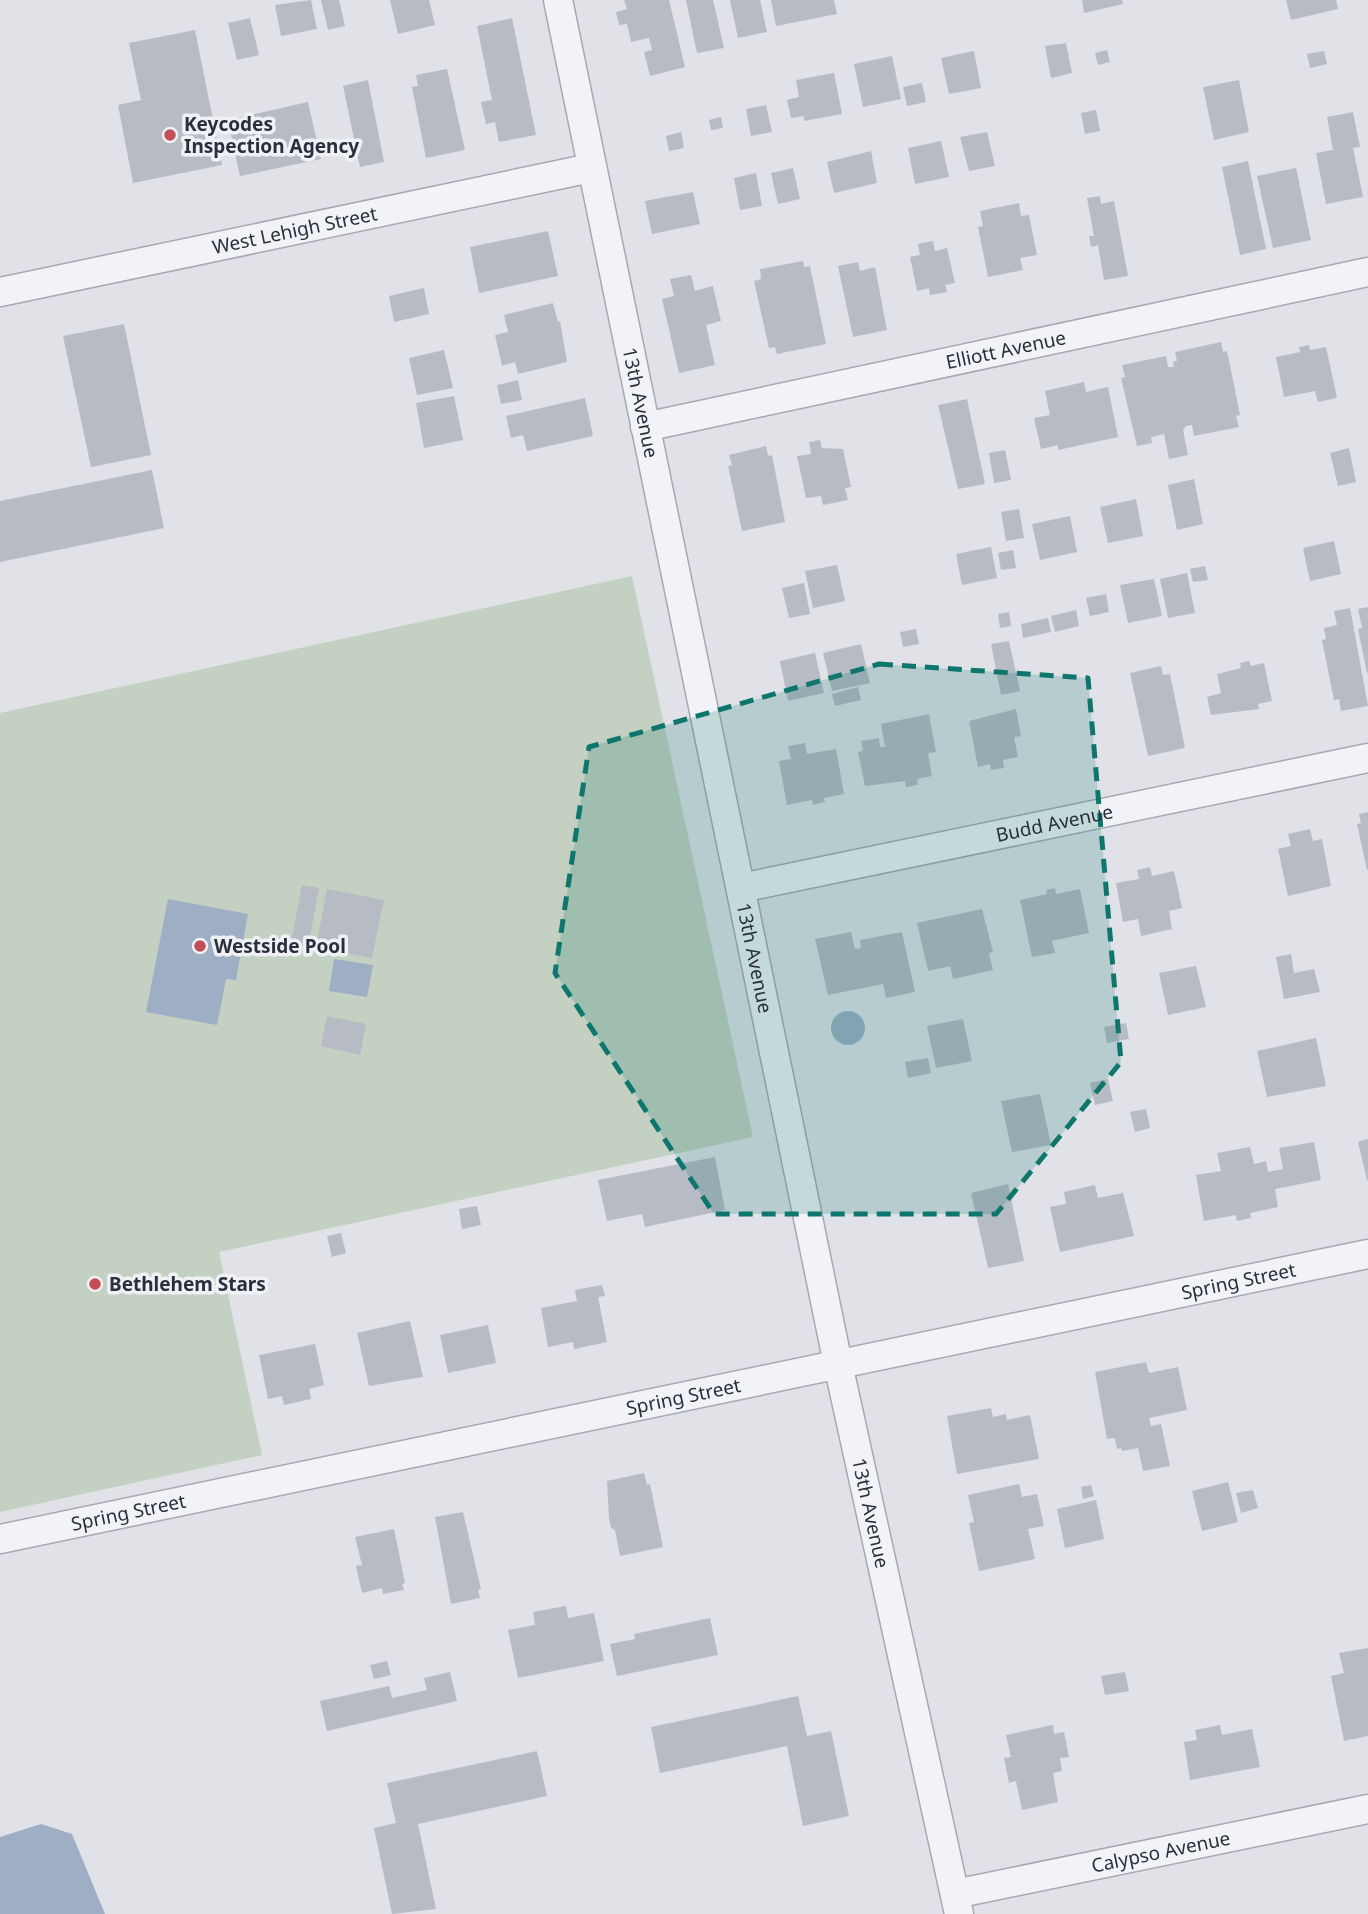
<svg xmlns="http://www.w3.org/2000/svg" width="1368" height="1914" font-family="'Noto Sans',sans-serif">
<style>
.green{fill:#c4d0c1}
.water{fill:#9eaec4}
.building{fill:#b7bbc4}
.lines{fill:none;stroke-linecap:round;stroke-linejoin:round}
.street-casing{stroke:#a6a9b1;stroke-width:31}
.street{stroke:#f2f3f6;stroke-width:28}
.marked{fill:#0f766e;fill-opacity:0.2;stroke:#0f766e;stroke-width:5;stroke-dasharray:14 9;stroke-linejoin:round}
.poi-dot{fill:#c24f58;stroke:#eff1f5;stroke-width:2.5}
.labels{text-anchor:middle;stroke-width:7;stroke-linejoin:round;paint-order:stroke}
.poi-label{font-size:19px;font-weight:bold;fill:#2a2f3d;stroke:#eff1f5;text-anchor:start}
.street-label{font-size:19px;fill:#2a2f3d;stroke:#eff1f5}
</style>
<rect width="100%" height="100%" fill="#e0e2e7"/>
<!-- green -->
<path class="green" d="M 632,576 L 753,1137 L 219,1252 L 262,1455 L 0,1512 L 0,713 Z"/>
<!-- water -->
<path class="water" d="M 168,899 L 248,914 L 236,980 L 226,979 L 217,1025 L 146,1012 Z
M 334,959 L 373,965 L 367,997 L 329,991 Z
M831 1028a17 17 0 1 1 34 0a17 17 0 1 1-34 0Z
M 41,1824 L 72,1834 L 105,1914 L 0,1914 L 0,1837 Z"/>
<!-- building -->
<path class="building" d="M 311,0 L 317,29 L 281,36 L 275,5 Z
M 321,0 L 339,0 L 345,26 L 328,30 Z
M 390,0 L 429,0 L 435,25 L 398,34 Z
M 624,0 L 669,0 L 685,67 L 650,76 L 644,52 L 652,50 L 649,38 L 631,42 L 627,24 L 619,25 L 616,12 L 627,9 Z
M 686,0 L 713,0 L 724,48 L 697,53 Z
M 730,0 L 760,0 L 767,32 L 738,38 Z
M 771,0 L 834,0 L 837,14 L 776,26 Z
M 1082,0 L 1122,0 L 1123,4 L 1084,13 Z
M 1286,0 L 1336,0 L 1338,9 L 1291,20 Z
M 250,18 L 259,55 L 237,60 L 228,23 Z
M 512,18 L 536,135 L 499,142 L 495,122 L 486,124 L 481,102 L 492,100 L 477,26 Z
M 195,30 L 222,165 L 133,183 L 118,105 L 141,100 L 129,43 Z
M 1066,43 L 1072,73 L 1051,78 L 1045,46 Z
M 1107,50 L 1110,62 L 1098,65 L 1095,53 Z
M 974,51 L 981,88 L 949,94 L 941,58 Z
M 1324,51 L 1327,64 L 1310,68 L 1307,54 Z
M 892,56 L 901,99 L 863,107 L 854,64 Z
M 447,69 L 465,150 L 426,158 L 412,87 L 418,86 L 416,75 Z
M 834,73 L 842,114 L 804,121 L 804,116 L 791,118 L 787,100 L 799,97 L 796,80 Z
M 368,80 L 384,162 L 360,167 L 343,86 Z
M 1239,80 L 1249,132 L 1214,140 L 1203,87 Z
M 922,83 L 926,102 L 907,106 L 903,87 Z
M 308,102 L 321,159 L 240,176 L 228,120 Z
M 766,105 L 772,132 L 751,136 L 746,109 Z
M 1096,110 L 1100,131 L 1085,134 L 1081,113 Z
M 1353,112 L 1360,147 L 1353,148 L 1363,197 L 1326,204 L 1316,153 L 1333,150 L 1327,117 Z
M 721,117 L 723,128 L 711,130 L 709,120 Z
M 681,132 L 684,148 L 669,151 L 666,136 Z
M 987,132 L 995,166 L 969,171 L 960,137 Z
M 941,141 L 949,177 L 915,184 L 908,148 Z
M 871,151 L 877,183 L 834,193 L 827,162 Z
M 1248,161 L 1266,249 L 1240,255 L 1222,167 Z
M 793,168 L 800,199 L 778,204 L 771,173 Z
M 1296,168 L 1311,240 L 1273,248 L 1257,176 Z
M 756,173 L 762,206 L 740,210 L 734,178 Z
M 693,192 L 700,224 L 652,234 L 645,201 Z
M 1100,196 L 1101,204 L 1114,201 L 1128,276 L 1104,280 L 1098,245 L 1091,247 L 1089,236 L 1094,236 L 1087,198 Z
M 1019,203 L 1021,216 L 1029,215 L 1037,255 L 1020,258 L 1023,270 L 988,277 L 978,227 L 983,226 L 980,211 Z
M 548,231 L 558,276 L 479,293 L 470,247 Z
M 933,241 L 935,251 L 947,248 L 955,283 L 945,285 L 947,292 L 930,295 L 929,288 L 917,291 L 910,257 L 920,255 L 918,244 Z
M 803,261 L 804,267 L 810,266 L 826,344 L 777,354 L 775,347 L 769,348 L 754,281 L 761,279 L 760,269 Z
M 858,262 L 860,271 L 875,267 L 887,330 L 853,337 L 838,266 Z
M 691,275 L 695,291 L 713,286 L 721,321 L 706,325 L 715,365 L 679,373 L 662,299 L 674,296 L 670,279 Z
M 424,288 L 429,314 L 394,322 L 389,296 Z
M 553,303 L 558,322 L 560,321 L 567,362 L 518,374 L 515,362 L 502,366 L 495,335 L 508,332 L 504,315 Z
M 124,324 L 151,455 L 91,467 L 63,336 Z
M 1221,342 L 1223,352 L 1227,351 L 1240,415 L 1236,416 L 1239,427 L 1194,436 L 1192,425 L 1186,426 L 1183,430 L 1188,455 L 1169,459 L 1164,434 L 1151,437 L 1152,443 L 1137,446 L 1121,378 L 1125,377 L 1122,365 L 1166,356 L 1168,367 L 1174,367 L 1173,362 L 1177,361 L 1175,352 Z
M 1309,345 L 1310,350 L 1326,347 L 1337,398 L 1318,402 L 1315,391 L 1284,397 L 1276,357 L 1300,352 L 1299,347 Z
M 444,350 L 453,388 L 417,395 L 409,358 Z
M 518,380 L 522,400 L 501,404 L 497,385 Z
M 1084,382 L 1086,392 L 1108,387 L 1118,437 L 1058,450 L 1058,445 L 1041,449 L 1034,418 L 1050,415 L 1045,391 Z
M 454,396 L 463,440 L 424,448 L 416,403 Z
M 585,398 L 593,436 L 527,451 L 523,435 L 511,438 L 506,416 Z
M 967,399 L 985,484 L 958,489 L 938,405 Z
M 820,440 L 822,448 L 843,449 L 851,487 L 845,488 L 848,500 L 823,505 L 821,496 L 806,498 L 797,456 L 811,454 L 809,442 Z
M 766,446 L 768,456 L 772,455 L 785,522 L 742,531 L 728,466 L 732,465 L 729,455 Z
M 1349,448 L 1356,482 L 1338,486 L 1330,453 Z
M 1005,450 L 1011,480 L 994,483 L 989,453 Z
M 152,470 L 164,528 L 0,562 L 0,501 Z
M 1194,479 L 1203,524 L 1177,530 L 1168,485 Z
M 1136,499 L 1143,536 L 1108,543 L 1100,507 Z
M 1019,509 L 1024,538 L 1006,541 L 1001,512 Z
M 1070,516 L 1077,552 L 1040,560 L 1032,524 Z
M 1334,541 L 1341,574 L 1310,581 L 1303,548 Z
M 991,547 L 997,578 L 962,585 L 956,554 Z
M 1013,550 L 1016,568 L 1001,570 L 998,553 Z
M 837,565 L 845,601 L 813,608 L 805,571 Z
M 1205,566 L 1208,580 L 1193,582 L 1190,569 Z
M 1187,573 L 1195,613 L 1168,618 L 1160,579 Z
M 1154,579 L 1162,616 L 1128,623 L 1120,585 Z
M 804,583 L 810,614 L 789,618 L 782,588 Z
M 1106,594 L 1109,612 L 1090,616 L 1086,598 Z
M 1368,607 L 1368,673 L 1367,673 L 1358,629 L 1362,628 L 1358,609 Z
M 1350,608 L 1368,706 L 1341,711 L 1339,699 L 1334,700 L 1322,640 L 1326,639 L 1324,628 L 1337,625 L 1334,611 Z
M 1076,610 L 1079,626 L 1055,632 L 1051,616 Z
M 1009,612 L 1011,626 L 1000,628 L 998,614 Z
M 1048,618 L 1051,632 L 1023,638 L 1021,624 Z
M 916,629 L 919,644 L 903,647 L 900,632 Z
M 1009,641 L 1020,691 L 1001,695 L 991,644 Z
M 861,644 L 870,683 L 832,691 L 823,653 Z
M 815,653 L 824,693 L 788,701 L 780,661 Z
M 1249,661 L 1251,666 L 1264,663 L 1272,701 L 1258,704 L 1259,709 L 1211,715 L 1207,697 L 1221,693 L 1217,674 L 1241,668 L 1240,663 Z
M 1161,666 L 1163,675 L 1170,674 L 1185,748 L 1148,756 L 1130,673 Z
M 858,687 L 861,700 L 835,706 L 832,694 Z
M 1016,709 L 1021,736 L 1014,737 L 1018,757 L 1003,760 L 1004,768 L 991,770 L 990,764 L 978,767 L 969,721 Z
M 929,714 L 936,752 L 928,753 L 932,776 L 917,779 L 918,785 L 906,787 L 905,781 L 865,786 L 858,752 L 863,751 L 861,741 L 879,738 L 880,747 L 885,747 L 881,724 Z
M 805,743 L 807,754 L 836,749 L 844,794 L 824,798 L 825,802 L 813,805 L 812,800 L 787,805 L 779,761 L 791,759 L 788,746 Z
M 1368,812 L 1368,870 L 1367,870 L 1357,824 L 1361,823 L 1359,814 Z
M 1310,829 L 1313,841 L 1322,839 L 1331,886 L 1288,896 L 1278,849 L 1291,846 L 1288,834 Z
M 1150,867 L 1152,876 L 1174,871 L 1182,908 L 1169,911 L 1172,929 L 1141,936 L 1138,919 L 1123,922 L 1116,883 L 1139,879 L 1137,870 Z
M 302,885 L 319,888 L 308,947 L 291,943 Z
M 1055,888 L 1056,894 L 1080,889 L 1089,933 L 1052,941 L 1055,953 L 1032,957 L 1020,900 L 1047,894 L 1046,890 Z
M 327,889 L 384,900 L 372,958 L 316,947 Z
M 982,909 L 993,952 L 989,953 L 993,970 L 953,979 L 950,966 L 928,971 L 917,923 Z
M 851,932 L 855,949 L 861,948 L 860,940 L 902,932 L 915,992 L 886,998 L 883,984 L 828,995 L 815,939 Z
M 1291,954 L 1294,973 L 1314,969 L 1320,992 L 1284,999 L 1276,957 Z
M 1196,966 L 1206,1007 L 1168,1015 L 1159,973 Z
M 327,1016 L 366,1024 L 360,1055 L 321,1046 Z
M 963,1019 L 972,1061 L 936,1068 L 927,1026 Z
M 1126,1023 L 1129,1039 L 1107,1043 L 1104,1027 Z
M 1316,1038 L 1326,1086 L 1267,1097 L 1257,1051 Z
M 928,1058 L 931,1073 L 908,1078 L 905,1062 Z
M 1108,1079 L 1113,1101 L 1095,1105 L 1090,1083 Z
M 1040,1094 L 1051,1145 L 1012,1152 L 1001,1101 Z
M 1146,1109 L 1150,1128 L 1135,1132 L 1130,1112 Z
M 1368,1139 L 1368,1180 L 1367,1180 L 1358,1142 Z
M 1314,1142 L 1321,1180 L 1275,1189 L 1278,1207 L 1250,1213 L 1251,1218 L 1237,1221 L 1236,1215 L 1204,1221 L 1196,1175 L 1221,1171 L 1217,1153 L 1250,1147 L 1254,1164 L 1266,1161 L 1268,1172 L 1283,1169 L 1279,1148 Z
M 715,1157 L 725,1210 L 645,1227 L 642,1214 L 607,1221 L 598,1180 Z
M 1008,1184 L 1024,1261 L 988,1268 L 971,1193 Z
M 1095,1185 L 1098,1198 L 1123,1193 L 1134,1236 L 1060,1252 L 1050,1207 L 1066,1204 L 1064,1192 Z
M 477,1206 L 481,1225 L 462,1229 L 459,1209 Z
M 341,1233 L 346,1253 L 332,1257 L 327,1236 Z
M 602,1285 L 605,1296 L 598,1297 L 607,1342 L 574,1349 L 573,1342 L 548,1347 L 541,1308 L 577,1301 L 575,1290 Z
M 410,1321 L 423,1377 L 369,1386 L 357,1333 Z
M 488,1325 L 496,1363 L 448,1373 L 440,1335 Z
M 315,1344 L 324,1385 L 309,1389 L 311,1399 L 284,1405 L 282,1396 L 268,1399 L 259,1355 Z
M 1146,1362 L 1149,1373 L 1178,1367 L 1187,1410 L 1149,1418 L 1151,1426 L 1161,1424 L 1170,1466 L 1143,1471 L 1138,1448 L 1122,1451 L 1121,1448 L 1117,1449 L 1115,1438 L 1107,1439 L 1095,1372 Z
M 991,1408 L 993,1417 L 1006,1414 L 1007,1420 L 1030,1415 L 1039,1459 L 957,1474 L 947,1416 Z
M 644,1473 L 647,1485 L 650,1484 L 663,1547 L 620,1556 L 615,1530 L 611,1528 L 609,1518 L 607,1481 Z
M 1228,1482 L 1238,1522 L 1202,1531 L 1192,1491 Z
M 1019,1484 L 1022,1497 L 1037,1494 L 1044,1526 L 1028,1529 L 1035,1559 L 979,1571 L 969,1523 L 974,1522 L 968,1495 Z
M 1091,1485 L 1094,1496 L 1083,1499 L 1081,1487 Z
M 1253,1490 L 1258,1508 L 1241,1513 L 1236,1493 Z
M 1096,1500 L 1104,1539 L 1065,1548 L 1057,1509 Z
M 463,1512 L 481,1589 L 478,1590 L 480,1598 L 451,1604 L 435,1517 Z
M 394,1529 L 405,1583 L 402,1584 L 404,1590 L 383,1594 L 382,1588 L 362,1593 L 356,1566 L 362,1565 L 355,1537 Z
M 566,1606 L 568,1618 L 594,1613 L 604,1661 L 518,1678 L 508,1630 L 535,1625 L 533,1612 Z
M 710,1618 L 718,1655 L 617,1676 L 610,1644 L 635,1639 L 634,1634 Z
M 1368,1648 L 1368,1736 L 1344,1741 L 1331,1676 L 1344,1673 L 1339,1653 Z
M 387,1661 L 391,1675 L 374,1679 L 370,1665 Z
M 450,1672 L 457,1701 L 327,1731 L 320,1701 L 389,1686 L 392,1698 L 427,1690 L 424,1678 Z
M 1125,1672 L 1129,1691 L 1105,1695 L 1101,1676 Z
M 798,1696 L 807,1736 L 831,1731 L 849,1816 L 803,1826 L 787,1746 L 660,1773 L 651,1727 Z
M 1053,1725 L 1054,1734 L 1064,1732 L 1069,1757 L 1060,1758 L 1062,1771 L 1053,1773 L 1058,1802 L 1022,1810 L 1016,1781 L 1009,1783 L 1004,1758 L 1011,1757 L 1006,1735 Z
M 1220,1725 L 1222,1735 L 1252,1729 L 1260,1767 L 1190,1780 L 1184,1742 L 1197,1740 L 1195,1730 Z
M 537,1751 L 547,1796 L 418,1824 L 436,1909 L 392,1914 L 374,1828 L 396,1823 L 387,1783 Z"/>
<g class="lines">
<defs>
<g id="street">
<path id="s1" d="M 558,0 L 838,1364 L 959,1914"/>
<path id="s2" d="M 0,292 L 591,168"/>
<path id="s3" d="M 645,427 L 1368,272"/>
<path id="s4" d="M 741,888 L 1368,758"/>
<path id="s5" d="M 0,1539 L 1368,1254"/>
<path id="s6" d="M 955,1894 L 1368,1809"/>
</g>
</defs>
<!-- street casing -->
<use href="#street" class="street-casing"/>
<!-- street -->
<use href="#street" class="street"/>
</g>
<!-- marked area -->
<path class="marked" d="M 879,664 L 1088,678 L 1121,1062 L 996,1214 L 714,1214 L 555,973 L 589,747 Z"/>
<!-- markers -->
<g class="poi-dot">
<circle cx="170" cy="135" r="7"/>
<circle cx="200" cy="946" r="7"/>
<circle cx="95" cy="1284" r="7"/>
</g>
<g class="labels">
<!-- poi labels -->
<g class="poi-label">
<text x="184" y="131">Keycodes<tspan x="184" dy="22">Inspection Agency</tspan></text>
<text x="214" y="953">Westside Pool</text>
<text x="109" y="1291">Bethlehem Stars</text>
</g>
<!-- street labels -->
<g class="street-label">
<text dy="7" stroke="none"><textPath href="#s2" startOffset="301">West Lehigh Street</textPath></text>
<text dy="7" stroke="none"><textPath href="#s3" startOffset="369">Elliott Avenue</textPath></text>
<text dy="7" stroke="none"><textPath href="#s1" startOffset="411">13th Avenue</textPath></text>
<text dy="7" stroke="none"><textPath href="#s4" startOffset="320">Budd Avenue</textPath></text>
<text dy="7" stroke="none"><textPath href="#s1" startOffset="978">13th Avenue</textPath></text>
<text dy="7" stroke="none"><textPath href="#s5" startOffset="1265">Spring Street</textPath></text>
<text dy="7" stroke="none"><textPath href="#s5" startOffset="698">Spring Street</textPath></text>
<text dy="7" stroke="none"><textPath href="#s5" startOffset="131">Spring Street</textPath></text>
<text dy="7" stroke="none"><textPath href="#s1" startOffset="1545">13th Avenue</textPath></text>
<text dy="7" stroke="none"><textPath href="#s6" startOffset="210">Calypso Avenue</textPath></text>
</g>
</g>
</svg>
